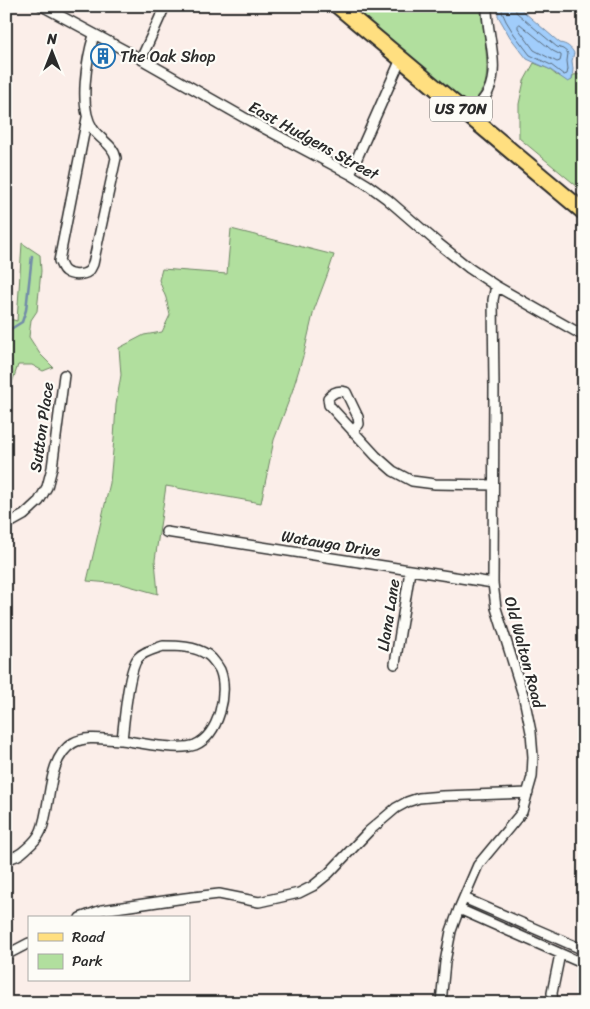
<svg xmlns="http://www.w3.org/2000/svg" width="590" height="1009" font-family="Sriracha,sans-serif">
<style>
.green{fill:#b1df9e;stroke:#6e8564}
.water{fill:#a1cdfb;stroke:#728ca8}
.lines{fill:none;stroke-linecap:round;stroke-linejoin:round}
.shore{stroke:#5a6c7e;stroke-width:1}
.stream{stroke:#728ca8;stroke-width:2.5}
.minor-casing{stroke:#2b2b2b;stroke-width:12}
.primary-casing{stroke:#2b2b2b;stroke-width:19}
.minor{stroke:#fdfcf7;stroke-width:9}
.primary{stroke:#ffdf80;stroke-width:15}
.labels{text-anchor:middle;stroke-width:4.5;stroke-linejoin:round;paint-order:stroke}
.shield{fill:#fdfcf7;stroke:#6a6a68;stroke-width:1}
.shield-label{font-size:15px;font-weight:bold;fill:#2b2b2b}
.poi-label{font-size:16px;fill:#2b2b2b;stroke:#fdfcf7;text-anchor:start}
.street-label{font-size:16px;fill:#2b2b2b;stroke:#fdfcf7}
</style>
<rect width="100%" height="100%" fill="#fbeee9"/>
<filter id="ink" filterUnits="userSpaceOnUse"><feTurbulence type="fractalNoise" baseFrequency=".02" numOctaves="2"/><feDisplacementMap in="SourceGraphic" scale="10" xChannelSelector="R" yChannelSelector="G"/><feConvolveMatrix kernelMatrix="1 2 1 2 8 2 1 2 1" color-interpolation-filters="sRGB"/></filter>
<g filter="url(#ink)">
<!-- green -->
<path class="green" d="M 351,6 L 480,6 C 483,26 490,65 485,84 C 482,91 478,97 472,103 L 466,103 L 459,100 Z
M 534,63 L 549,69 L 556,75 L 572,80 L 573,75 L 584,74 L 584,192 L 519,138 L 519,104 L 524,81 Z
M 231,229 L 334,255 L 328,273 L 314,310 L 304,353 L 292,392 L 274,440 L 261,503 L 166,486 L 155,560 L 158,594 L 122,584 L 87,581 L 110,483 L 114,439 L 116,405 L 121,375 L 119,348 L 144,335 L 162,332 L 170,315 L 166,298 L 159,280 L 162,269 L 227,274 Z
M 22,243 L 40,255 L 41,271 L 37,311 L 31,320 L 29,337 L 40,354 L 53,367 L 43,371 L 32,365 L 18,365 L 10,389 L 6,396 L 6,318 L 17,321 Z"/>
<!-- water -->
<path class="water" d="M 500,6 L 517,6 L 560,43 C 566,44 571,47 574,53 L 572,61 L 573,69 L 572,80 L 568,82 L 549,69 L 527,59 L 510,37 L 498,16 L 498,8 Z"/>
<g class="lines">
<!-- shore -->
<path class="shore" d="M 503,6 L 502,12 L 506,21 L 514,34 L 530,55 L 551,65 L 564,75 L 567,74 L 568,69 L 567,61 L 568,53 L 563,49 L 557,47 L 532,26 L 516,12 L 515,6
M 520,24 L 553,51 L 561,55 L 561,57 L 560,61 L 557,62 L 534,50 L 518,28 L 518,26 Z"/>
<!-- stream -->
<path class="stream" d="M 6,332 L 22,322 L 26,310 L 32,256"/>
<defs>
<path id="minor" d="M 42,6 L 141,59 L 243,117 L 350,174 L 368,185 L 387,199 L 439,244 L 469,268 L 496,286 L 584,336
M 141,59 L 165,6
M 469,117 C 475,109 484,100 488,92 C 501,66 486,33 487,6
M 87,118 L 59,261 C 61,264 62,269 65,271 C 71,276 83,276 89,271 C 91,269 92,266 93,264 L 116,158 C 113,144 100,140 93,129 C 78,107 87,58 94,35
M 350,174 L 401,59
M 353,432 L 359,424 L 358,417 L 346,392 C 338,390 333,392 328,398 L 329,405 L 376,456 L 393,471 L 412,481 L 435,484 L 493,485
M 6,525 L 24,515 L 39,501 L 47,487 L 52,468 L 64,375
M 166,532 L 493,583
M 163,646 C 177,646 195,646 208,655 C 212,658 218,666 220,670 C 229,692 219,735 195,745 C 179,751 141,743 122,740 C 124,723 128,670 138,658 C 144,651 155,649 163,646 Z
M 395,664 L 410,571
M 6,859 C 14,858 21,854 26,849 C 32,844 38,838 41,831 C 52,805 46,759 73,743 C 87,735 107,740 122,740
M 464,898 L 584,950
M 459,909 L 584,964
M 80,918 L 102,910 L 185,898 L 219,894 L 259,902 L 299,893 L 313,886 L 329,873 L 369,831 L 396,808 L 407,802 L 419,798 L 442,796 L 528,793
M 6,955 L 29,943
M 441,1003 L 445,962 L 451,931 L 459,909 L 478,865 L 522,812 L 532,777 L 533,757 L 531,732 L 524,698 L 496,608 L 493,583 L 494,386 L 493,300 L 496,286
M 553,1003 L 552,993 L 560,954"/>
<path id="primary" d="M 338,6 L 584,212"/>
</defs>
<!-- minor casing -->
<use href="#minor" class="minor-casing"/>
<!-- primary casing -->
<use href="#primary" class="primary-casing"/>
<!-- minor -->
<use href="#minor" class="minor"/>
<!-- primary -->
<use href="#primary" class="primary"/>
</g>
</g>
<!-- icons -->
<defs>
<symbol id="building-ring" viewBox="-11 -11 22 22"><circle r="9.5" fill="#fdfcf7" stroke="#1f6fb2" stroke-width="1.5"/><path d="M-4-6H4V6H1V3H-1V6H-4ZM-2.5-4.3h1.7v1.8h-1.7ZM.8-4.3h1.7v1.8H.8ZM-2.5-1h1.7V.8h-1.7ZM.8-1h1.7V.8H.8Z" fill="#1f6fb2"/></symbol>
</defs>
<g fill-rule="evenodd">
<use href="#building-ring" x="89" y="42" width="28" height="28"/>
</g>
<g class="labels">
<!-- shield labels -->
<rect class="shield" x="430" y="96.5" width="62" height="25" rx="4"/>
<g class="shield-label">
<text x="461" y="114">US 70N</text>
</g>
<!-- poi labels -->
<g class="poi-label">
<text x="120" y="62">The Oak Shop</text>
</g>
<!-- street labels -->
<g class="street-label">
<text transform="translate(314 140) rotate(29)" y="6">East Hudgens Street</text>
<text transform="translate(41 427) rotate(-82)" y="6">Sutton Place</text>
<text transform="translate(331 543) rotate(9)" y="6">Watauga Drive</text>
<text transform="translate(388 615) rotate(-81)" y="6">Llana Lane</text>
<text transform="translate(525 652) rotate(75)" y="6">Old Walton Road</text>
</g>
</g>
<!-- margin -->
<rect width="590" height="1009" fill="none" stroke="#fdfcf7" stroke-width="25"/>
<rect x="12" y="12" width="565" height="984" fill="none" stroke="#2b2b2b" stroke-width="2" filter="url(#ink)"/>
<!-- legend -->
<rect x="28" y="916" width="162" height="65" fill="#fdfcf7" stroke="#a9a8a5"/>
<rect x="38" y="933" width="25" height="8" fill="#ffdf80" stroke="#a9a8a5"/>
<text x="72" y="942" font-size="15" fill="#2b2b2b">Road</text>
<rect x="38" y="954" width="25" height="15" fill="#b1df9e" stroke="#a9a8a5"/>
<text x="72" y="966" font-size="15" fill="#2b2b2b">Park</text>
<!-- north arrow -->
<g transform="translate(52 52)" stroke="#fdfcf7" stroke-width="4" paint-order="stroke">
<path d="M0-4L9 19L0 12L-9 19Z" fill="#2b2b2b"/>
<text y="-8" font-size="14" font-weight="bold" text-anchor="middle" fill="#2b2b2b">N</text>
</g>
</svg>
